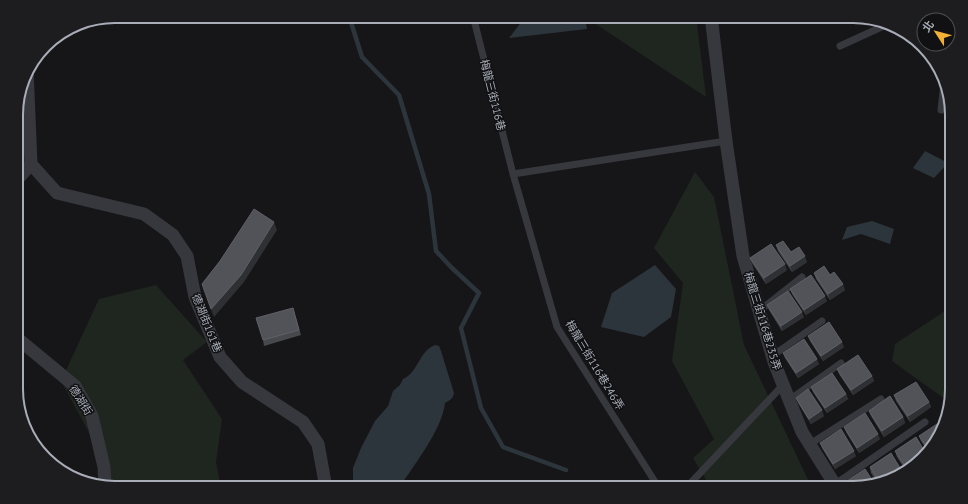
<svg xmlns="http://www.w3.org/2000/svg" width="968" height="504" font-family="'PT Sans','Noto Sans TC',sans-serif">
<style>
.green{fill:#1e261f}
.water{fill:#2c353c}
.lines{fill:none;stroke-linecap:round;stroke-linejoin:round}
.stream{stroke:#2c353c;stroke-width:4.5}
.lane{stroke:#37383d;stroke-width:7}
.street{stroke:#37383d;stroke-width:13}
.wall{fill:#47494d}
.shaded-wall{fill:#2f3033}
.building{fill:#525359;stroke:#5f6168}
.labels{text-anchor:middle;stroke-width:3;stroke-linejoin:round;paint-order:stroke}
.street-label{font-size:11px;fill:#a8adb8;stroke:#111113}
.rim{fill:none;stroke:#a8adb8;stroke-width:2}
</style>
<rect width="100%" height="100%" fill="#161618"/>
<!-- green -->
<path class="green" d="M 591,16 L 696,16 L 706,97 L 591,21 Z
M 695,172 L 714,197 L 744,345 L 812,488 L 711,488 L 693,458 L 714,439 L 672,361 L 683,283 L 654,248 Z
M 156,285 L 207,342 L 183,360 L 222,419 L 216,462 L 221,488 L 115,488 L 103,485 L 103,458 L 61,381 L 99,299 Z
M 945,311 L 952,311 L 952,390 L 949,402 L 892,361 L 895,344 Z"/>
<!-- water -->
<path class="water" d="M 526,16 L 585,16 L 587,29 L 509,38 Z
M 925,151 L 948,163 L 934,178 L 913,168 Z
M 872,221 L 894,229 L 890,244 L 861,234 L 842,240 L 847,227 Z
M 655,265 L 676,289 L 671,317 L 644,337 L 601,327 L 612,293 Z
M 435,345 L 439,346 L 441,351 L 454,393 C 453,399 450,400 445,403 C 442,430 414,465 399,488 L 353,488 L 353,468 L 361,448 L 375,421 L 388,406 L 393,391 L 400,385 L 403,379 C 418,373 419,351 435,345 Z"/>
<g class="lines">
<!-- stream -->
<path class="stream" d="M 349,16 L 362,57 L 399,95 L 429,194 L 436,251 L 452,268 L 479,293 L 461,328 L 481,408 L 503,447 L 566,470"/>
<!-- lane -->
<path class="lane" d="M 473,16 L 513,174 L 557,327 L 659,488
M 840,46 L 888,24
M 941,110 L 944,83
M 513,174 L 726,141
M 759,311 L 802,277
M 772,356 L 822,321
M 789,400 L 841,363
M 810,444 L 881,399
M 834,485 L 925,422
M 686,488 L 783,385"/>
<!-- street -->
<path class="street" d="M 711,16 L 726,141 L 743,256 L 774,362 L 802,432 L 837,488
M 31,164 L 57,193 L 144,214 L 173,235 L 187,256 L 195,297 L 220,357 L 242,382 L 303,422 L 318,444 L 326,488
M 16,181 L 31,164 L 27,69
M 17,338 L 75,386 L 92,416 L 104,467 L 105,486"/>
</g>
<!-- wall -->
<path class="wall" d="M 776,245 L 807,262 L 792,272 L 778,251 Z
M 750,258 L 787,270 L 766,284 L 752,263 Z
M 814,273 L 830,275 L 845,290 L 830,300 L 816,279 Z
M 790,289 L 827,301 L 806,315 L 792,294 Z
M 767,305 L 804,317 L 782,331 L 769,310 Z
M 293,308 L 301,335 L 264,346 L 263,340 Z
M 808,336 L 844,347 L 823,361 L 810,341 Z
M 783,353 L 819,364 L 798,378 L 785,358 Z
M 837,369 L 872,376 L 874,381 L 853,395 L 839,374 Z
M 811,387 L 846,394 L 848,399 L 827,413 L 813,392 Z
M 894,395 L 929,402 L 931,407 L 910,422 L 896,401 Z
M 796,398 L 824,416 L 811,424 L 798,403 Z
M 869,411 L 903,417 L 905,423 L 884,437 L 871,416 Z
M 844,427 L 880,439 L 859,453 L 846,432 Z
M 942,433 L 927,450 L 921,441 L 919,436 Z
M 820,443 L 856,456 L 835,469 L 822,448 Z
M 895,451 L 908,472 L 907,472 L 897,457 Z
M 870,467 L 903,473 L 877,482 L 871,473 Z"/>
<!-- shaded-wall -->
<path class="shaded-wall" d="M 274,222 L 277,230 L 244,282 L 214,317 L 211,309 Z
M 805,256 L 807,262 L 792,272 L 790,266 Z
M 785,264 L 787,270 L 766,284 L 764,278 Z
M 843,284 L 845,290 L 830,300 L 828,294 Z
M 825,296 L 827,301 L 806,315 L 804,310 Z
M 802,312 L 804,317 L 782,331 L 781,326 Z
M 842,342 L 844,347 L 823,361 L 821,356 Z
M 817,359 L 819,364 L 798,378 L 796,373 Z
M 872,376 L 874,381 L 853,395 L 851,390 Z
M 846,394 L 848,399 L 827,413 L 825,408 Z
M 929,402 L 931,407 L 910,422 L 908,416 Z
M 822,410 L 824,416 L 811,424 L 809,419 Z
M 903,417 L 905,423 L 884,437 L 882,431 Z
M 878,434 L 880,439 L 859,453 L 857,448 Z
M 854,451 L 856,456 L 835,469 L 833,464 Z"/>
<!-- building -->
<path class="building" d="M 254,209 L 274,222 L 241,275 L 211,309 L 202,284 L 220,261 Z
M 783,241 L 791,252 L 799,247 L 805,256 L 790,266 L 776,245 Z
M 771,244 L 785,264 L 764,278 L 750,258 Z
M 824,266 L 830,275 L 834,272 L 843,284 L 828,294 L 814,273 Z
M 811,275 L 825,296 L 804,310 L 790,289 Z
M 788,291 L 802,312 L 781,326 L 767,305 Z
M 293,308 L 299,330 L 263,340 L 256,318 Z
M 829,322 L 842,342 L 821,356 L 808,336 Z
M 804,339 L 817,359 L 796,373 L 783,353 Z
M 858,355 L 872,376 L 851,390 L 837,369 Z
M 832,373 L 846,394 L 825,408 L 811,387 Z
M 916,382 L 929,402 L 908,416 L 894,395 Z
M 808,389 L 822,410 L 809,419 L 796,398 Z
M 890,396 L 903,417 L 882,431 L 869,411 Z
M 865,413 L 878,434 L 857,448 L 844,427 Z
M 940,422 L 943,426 L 942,433 L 928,449 L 919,436 Z
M 841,429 L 854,451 L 833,464 L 820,443 Z
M 916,437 L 925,452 L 908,471 L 895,451 Z
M 891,453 L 903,473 L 879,481 L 870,467 Z
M 865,469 L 874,483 L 860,488 L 848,488 L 844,483 Z"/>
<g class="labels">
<!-- street labels -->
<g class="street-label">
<text transform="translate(493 95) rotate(76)" y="4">梅龍三街116巷</text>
<text transform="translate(763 321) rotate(73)" y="4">梅龍三街116巷235弄</text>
<text transform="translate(207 323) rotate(68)" y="4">德湖街161巷</text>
<text transform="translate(595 365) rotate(59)" y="4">梅龍三街116巷246弄</text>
<text transform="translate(81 400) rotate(58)" y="4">德湖街</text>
</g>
</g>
<!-- crop -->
<path d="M0 0H968V504H0ZM115 23H853A92 92 0 0 1 945 115V389A92 92 0 0 1 853 481H115A92 92 0 0 1 23 389V115A92 92 0 0 1 115 23Z" fill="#1d1d20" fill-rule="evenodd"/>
<path class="rim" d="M115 23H853A92 92 0 0 1 945 115V389A92 92 0 0 1 853 481H115A92 92 0 0 1 23 389V115A92 92 0 0 1 115 23Z"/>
<!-- north arrow -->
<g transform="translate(936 32) rotate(306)"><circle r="19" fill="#111113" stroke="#4d4f55"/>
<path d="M0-3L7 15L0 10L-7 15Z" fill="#f2b134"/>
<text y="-6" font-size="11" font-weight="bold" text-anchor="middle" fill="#a8adb8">北</text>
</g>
</svg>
